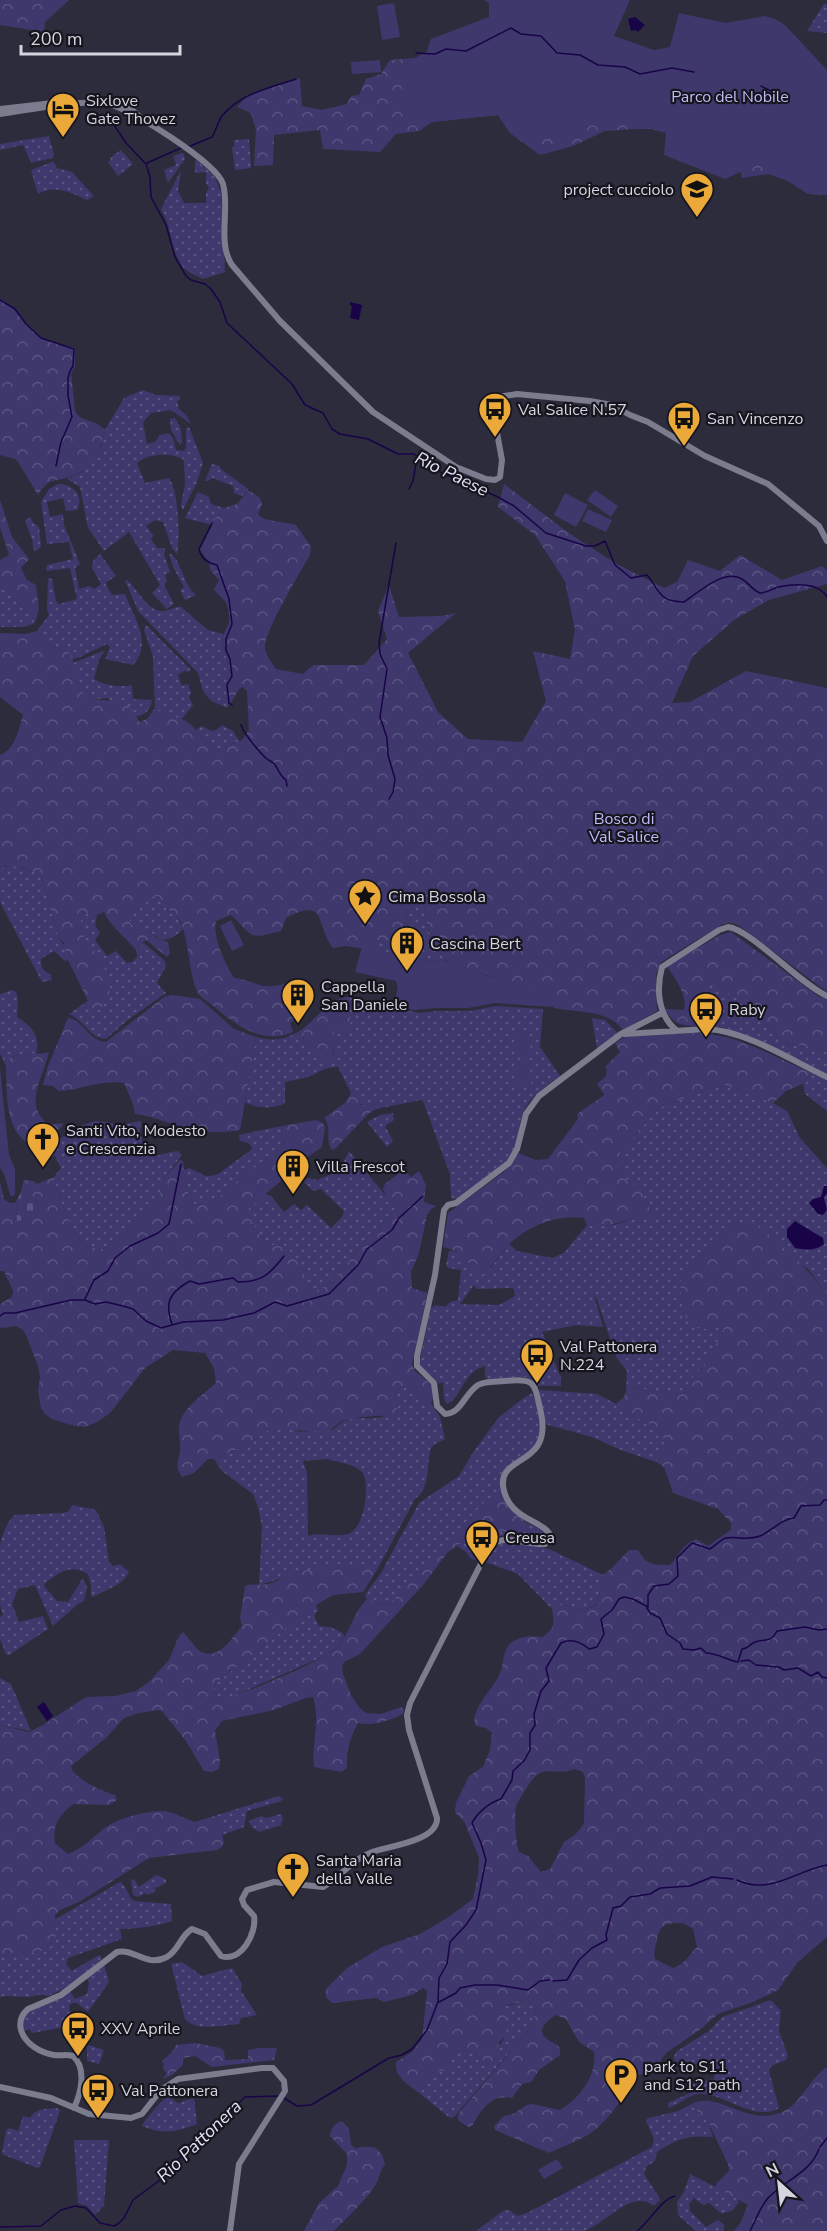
<svg xmlns="http://www.w3.org/2000/svg" width="827" height="2231" font-family="'Nunito Sans',sans-serif">
<style>
.grass{fill:url(#grass-dots);fill-rule:evenodd}
.forest{fill:url(#forest-crowns);fill-rule:evenodd}
.cemetery{fill:url(#cemetery-stones)}
.park{fill:#3e386d}
.water{fill:#190448}
.lines{fill:none;stroke-linecap:round;stroke-linejoin:round}
.stream{stroke:#190448;stroke-width:1.5}
.minor{stroke:#7c7c8f;stroke-width:6}
.labels{text-anchor:middle;stroke-width:4.5;stroke-linejoin:round;paint-order:stroke}
.park-label{font-size:16px;fill:#bebbf8;stroke:#16151d}
.poi-label{font-size:16px;fill:#d5d5e0;stroke:#16151d;text-anchor:start}
.water-label{font-size:18px;font-style:italic;fill:#e1e1f6;stroke:#16151d}
</style>
<defs>
<pattern id="grass-dots" width="8" height="8" patternUnits="userSpaceOnUse" patternTransform="scale(1.5)"><rect width="8" height="8" fill="#3e386d"/><path d="M2 2h.1M6 6h.1" fill="none" stroke="#595482" stroke-width="1.8" stroke-linecap="round"/></pattern>
<pattern id="forest-crowns" width="20" height="18" patternUnits="userSpaceOnUse" patternTransform="scale(1.5)"><rect width="20" height="18" fill="#3e386d"/><path d="M2 6a3 3 0 1 1 6 0M12 15a3 3 0 1 1 6 0" fill="none" stroke="#595482"/></pattern>
<pattern id="cemetery-stones" width="16" height="16" patternUnits="userSpaceOnUse" patternTransform="scale(1.5)"><rect width="16" height="16" fill="#3e386d"/><path d="M2 7V4a2 2 0 0 1 4 0v3zM10 15v-3a2 2 0 0 1 4 0v3z" fill="#595482"/></pattern>
</defs>
<rect width="100%" height="100%" fill="#2d2c3c"/>
<!-- grass -->
<path class="grass" d="M 824,4 L 827,4 L 827,33 L 807,31 Z
M 49,136 L 54,155 L 52,158 L 31,163 L 23,145 L 0,150 L 0,144 Z
M 249,139 L 251,168 L 235,170 L 232,147 L 234,147 L 234,140 Z
M 121,150 L 133,164 L 118,176 L 108,162 L 111,160 L 110,158 Z
M 183,153 L 185,159 L 168,183 L 164,170 L 176,165 L 173,156 Z
M 197,160 L 215,177 L 221,192 L 225,272 L 203,279 C 197,276 187,272 183,267 C 170,250 172,226 161,209 L 181,170 L 178,191 L 184,203 L 206,203 L 206,193 L 209,188 L 206,183 L 206,172 L 195,173 L 195,161 Z
M 52,162 L 54,162 L 57,168 L 72,172 L 94,196 L 87,200 C 72,193 54,184 38,194 L 31,170 Z
M 143,390 L 156,395 L 180,396 L 180,399 L 177,401 L 179,409 L 186,415 L 191,424 L 171,410 L 151,413 L 143,422 L 147,444 L 155,442 L 160,435 L 168,433 L 173,438 L 176,450 L 184,451 L 186,448 L 186,428 L 189,427 L 203,463 L 197,482 L 183,510 L 181,506 L 185,484 L 184,460 C 173,452 148,453 137,463 L 145,483 L 169,478 C 179,492 180,539 177,554 L 172,548 L 163,522 L 155,520 L 146,526 L 153,535 L 151,539 L 157,548 L 164,548 L 165,550 L 164,554 L 170,572 L 165,575 L 167,581 L 164,585 L 174,604 L 167,609 L 152,593 L 160,585 L 129,532 L 104,551 L 88,528 L 80,487 L 67,479 L 82,472 L 101,447 L 105,430 L 124,398 Z
M 175,418 L 181,429 L 182,442 L 180,445 L 171,430 L 170,419 Z
M 212,464 L 220,466 L 221,469 L 248,489 L 248,491 L 242,496 L 234,493 L 233,486 L 212,478 L 208,481 L 205,481 Z
M 58,484 C 72,483 85,496 77,510 L 66,511 L 63,498 L 47,502 L 50,517 L 63,514 L 64,525 L 80,564 L 75,568 L 79,589 L 89,586 L 94,589 L 101,584 L 92,568 L 93,561 L 100,554 L 116,576 L 105,583 L 112,595 L 125,594 C 134,617 153,644 133,665 L 105,659 L 110,647 L 107,644 L 78,658 L 72,659 L 68,652 L 50,646 L 37,631 L 49,615 L 47,609 L 48,578 L 52,579 L 56,601 L 59,604 L 77,599 L 70,568 L 46,571 L 47,565 L 73,559 L 69,542 L 47,544 L 41,502 L 49,489 Z
M 198,492 L 209,497 L 211,504 L 224,508 L 213,520 L 214,522 L 212,525 L 185,518 Z
M 30,517 L 34,524 L 39,527 L 41,547 L 36,551 L 34,551 L 32,539 L 25,521 Z
M 169,553 C 183,561 181,582 196,595 L 185,600 L 180,590 L 184,587 L 173,567 Z
M 127,580 C 138,589 147,612 163,611 C 170,611 174,606 181,607 L 208,630 L 224,634 L 222,638 L 224,647 L 231,673 L 226,687 L 228,708 L 211,701 L 203,691 L 198,673 L 138,611 L 127,585 L 125,581 Z
M 0,586 L 30,614 L 35,623 L 24,627 L 0,627 Z
M 146,625 L 191,670 L 188,672 L 184,671 L 178,675 L 182,686 L 188,684 L 191,693 L 189,697 L 193,705 L 182,719 L 165,716 L 155,708 L 153,656 L 144,630 Z
M 105,650 L 99,660 L 94,679 C 103,685 121,688 132,685 L 133,699 L 152,700 C 151,709 146,715 137,716 L 107,698 L 89,700 L 81,695 L 73,663 Z
M 222,725 L 233,731 L 239,741 L 216,751 L 208,747 L 196,730 L 201,726 C 213,730 211,735 222,725 Z
M 14,865 L 34,872 L 42,879 L 58,937 L 66,948 L 68,960 L 65,961 L 54,951 L 41,959 C 40,966 43,971 50,974 L 52,980 L 42,982 L 0,902 L 0,868 Z
M 155,896 L 161,899 L 167,910 L 176,914 L 183,929 C 176,936 172,939 162,940 L 147,930 L 133,925 L 127,918 L 133,909 L 139,909 L 146,898 Z
M 421,901 L 425,906 C 423,925 435,948 447,962 L 406,958 L 401,955 L 373,950 L 375,942 C 382,937 386,936 393,941 L 408,932 L 406,911 Z
M 82,912 L 97,915 L 95,925 L 100,933 L 95,940 L 107,956 L 116,951 L 127,963 L 132,962 L 137,957 L 136,950 L 144,943 L 165,961 L 166,966 L 157,983 L 166,993 L 129,1019 L 106,1039 C 89,1038 84,1020 69,1014 L 89,1000 L 92,1009 L 95,1010 L 110,995 C 106,982 105,970 99,959 C 95,951 88,947 85,940 C 81,934 80,919 82,912 Z
M 712,981 L 731,995 L 754,1002 L 763,1024 L 785,1043 L 822,1049 L 827,1053 L 827,1074 L 734,1031 L 720,1027 L 694,1026 C 690,1005 698,1003 705,985 Z
M 12,990 L 16,992 L 18,999 L 17,1017 C 31,1026 41,1035 36,1054 C 30,1053 23,1053 17,1055 C 11,1057 10,1059 3,1059 L 0,1054 L 0,994 Z
M 349,997 L 419,1013 L 437,1011 L 471,1011 L 495,1006 L 543,1009 L 540,1047 L 560,1076 C 548,1085 533,1094 526,1107 C 517,1124 519,1145 508,1161 C 496,1176 475,1187 459,1198 L 453,1199 L 451,1197 L 450,1174 L 423,1101 L 421,1100 L 376,1109 L 375,1104 L 369,1108 L 363,1107 L 359,1102 L 360,1096 L 358,1091 L 351,1093 L 338,1067 C 326,1066 319,1072 310,1076 C 302,1079 293,1080 285,1082 L 285,1103 C 274,1109 256,1109 245,1102 L 256,1037 C 274,1042 287,1039 303,1029 L 304,1044 L 320,1058 L 334,1058 C 335,1048 330,1039 335,1030 L 339,1031 L 351,1022 Z
M 592,1018 L 605,1020 L 618,1033 L 597,1049 Z
M 812,1073 L 827,1080 L 827,1111 L 805,1094 L 803,1084 Z
M 725,1085 L 773,1103 L 787,1111 L 800,1138 L 827,1168 L 827,1295 L 808,1269 L 736,1225 L 718,1243 L 689,1263 C 689,1271 684,1274 681,1280 C 679,1286 681,1294 682,1300 C 685,1326 696,1333 720,1326 L 725,1329 L 704,1367 L 695,1374 L 683,1393 L 660,1393 L 634,1387 L 626,1391 L 627,1371 L 616,1357 L 597,1299 L 594,1296 L 603,1327 L 576,1325 L 542,1332 L 561,1378 L 561,1386 L 537,1386 L 525,1377 L 488,1380 L 485,1376 L 485,1366 C 461,1373 463,1397 447,1404 L 444,1399 L 443,1382 L 439,1384 C 434,1376 425,1372 419,1365 L 431,1308 L 436,1305 L 445,1307 L 450,1302 L 458,1300 L 461,1270 L 448,1268 L 446,1265 L 449,1251 L 454,1251 L 489,1270 L 509,1244 L 517,1251 L 552,1258 L 564,1253 L 587,1225 C 607,1229 624,1223 642,1214 L 640,1190 L 625,1178 L 620,1152 L 659,1108 L 703,1091 ZM 474,1285 L 477,1289 L 510,1288 L 514,1289 L 515,1296 L 499,1305 L 460,1304 Z
M 393,1113 L 394,1120 L 385,1126 L 393,1141 L 387,1147 L 367,1122 L 380,1115 Z
M 94,1121 L 108,1122 L 118,1125 L 141,1121 L 140,1133 L 147,1155 C 160,1157 167,1152 178,1151 L 182,1155 L 165,1177 L 156,1205 L 139,1217 L 115,1242 L 102,1249 C 96,1248 88,1247 83,1243 C 71,1234 57,1191 54,1177 L 61,1168 L 55,1156 L 52,1157 L 47,1149 L 73,1129 Z
M 282,1126 L 284,1146 L 235,1182 L 219,1198 L 206,1203 L 195,1205 C 187,1193 184,1184 184,1170 L 189,1168 L 206,1176 L 210,1176 L 218,1174 L 251,1150 L 252,1147 L 248,1143 L 240,1141 L 239,1135 Z
M 349,1151 L 386,1196 L 392,1198 L 396,1208 C 384,1222 371,1234 360,1247 C 346,1263 338,1283 317,1290 L 306,1284 L 294,1256 L 285,1246 L 272,1245 L 261,1237 L 249,1217 L 249,1208 L 265,1194 L 271,1196 L 284,1212 L 294,1204 L 301,1210 L 307,1205 L 331,1228 L 342,1217 L 344,1211 L 321,1189 L 313,1191 L 304,1182 L 308,1178 L 317,1180 L 339,1171 Z
M 407,1387 L 417,1391 L 423,1401 L 431,1403 L 440,1417 L 445,1439 L 435,1444 L 431,1448 C 426,1465 431,1488 415,1499 L 377,1570 L 341,1567 L 306,1571 L 259,1585 L 262,1527 L 258,1507 L 253,1494 L 222,1471 L 214,1459 L 245,1446 L 270,1429 L 291,1429 L 300,1432 L 334,1429 C 352,1410 367,1423 385,1416 C 389,1414 394,1410 398,1407 L 395,1392 L 399,1388 ZM 327,1459 C 337,1462 355,1464 362,1472 C 371,1484 364,1527 350,1533 C 338,1539 321,1531 308,1536 L 307,1473 L 303,1461 Z
M 540,1390 L 597,1394 L 616,1404 L 628,1414 L 653,1425 L 663,1436 L 665,1451 L 656,1462 L 621,1450 L 592,1437 L 545,1424 L 538,1393 Z
M 532,1393 C 540,1409 546,1434 533,1449 C 527,1456 516,1459 509,1466 L 502,1494 L 496,1496 L 391,1603 L 384,1605 L 367,1599 L 365,1595 L 381,1573 L 419,1503 L 459,1476 L 474,1451 L 499,1417 L 525,1397 Z
M 72,1505 L 96,1510 L 104,1527 L 109,1562 L 113,1566 L 120,1564 L 129,1572 C 123,1585 106,1590 93,1597 L 91,1596 L 91,1585 L 88,1574 C 69,1563 60,1573 45,1583 L 44,1586 L 57,1601 L 68,1602 L 83,1578 L 87,1587 L 84,1601 L 78,1604 L 53,1626 L 35,1585 L 18,1589 L 12,1604 L 19,1622 L 43,1616 L 48,1629 L 9,1655 L 6,1654 L 0,1639 L 0,1617 L 3,1615 L 0,1605 L 0,1545 C 2,1535 7,1521 15,1515 L 63,1513 L 69,1511 Z
M 527,1523 L 545,1531 L 547,1535 L 545,1540 C 513,1547 502,1515 480,1561 L 471,1559 L 466,1552 L 457,1546 L 474,1534 L 487,1529 L 501,1532 L 526,1528 Z
M 512,1542 L 549,1549 L 603,1575 L 602,1586 L 596,1604 C 583,1612 577,1611 564,1604 L 552,1609 L 518,1574 L 485,1562 C 492,1548 496,1543 512,1542 Z
M 316,1605 L 318,1610 L 314,1616 L 319,1626 L 330,1627 L 343,1633 L 344,1637 L 338,1647 L 327,1655 L 227,1699 L 219,1699 L 213,1689 L 216,1683 Z
M 0,1678 L 11,1684 L 31,1731 L 0,1725 Z
M 279,1796 L 283,1799 L 281,1801 L 247,1811 L 244,1827 L 222,1835 L 217,1815 Z
M 281,1814 L 283,1819 L 281,1825 L 259,1832 L 252,1827 L 249,1821 L 261,1816 L 266,1818 Z
M 156,1875 L 166,1879 L 166,1883 L 155,1888 L 156,1891 L 147,1895 L 146,1893 L 138,1897 L 133,1895 L 131,1880 L 134,1879 L 139,1887 Z
M 120,1882 C 128,1887 127,1896 134,1901 L 171,1904 L 172,1921 C 161,1926 133,1929 120,1929 L 122,1939 L 68,1958 L 66,1964 L 72,1971 L 99,1955 L 102,1958 C 88,1974 68,1989 48,1996 C 39,1993 36,1996 27,1997 C 18,1997 10,1995 0,1997 L 0,1956 L 39,1952 L 54,1920 Z
M 182,1962 L 202,1976 L 232,1968 L 242,1984 L 241,1991 L 257,2015 L 241,2018 L 239,2024 C 224,2025 195,2032 185,2019 L 171,1964 Z
M 104,1964 L 109,1982 L 88,2012 L 77,2003 L 72,2003 L 69,2006 L 70,2014 L 66,2018 L 65,2027 L 32,2033 L 29,2029 L 24,2031 L 22,2024 L 27,2012 L 70,1991 L 75,1999 L 87,1994 L 89,1983 L 87,1978 Z
M 771,2000 L 781,2011 L 779,2031 L 788,2056 L 786,2060 L 771,2066 L 769,2071 L 779,2108 C 752,2123 726,2092 698,2094 C 689,2095 678,2105 669,2108 L 668,2103 L 692,2092 L 690,2084 L 714,2079 L 716,2069 L 708,2063 L 675,2065 L 674,2056 L 677,2051 L 709,2031 L 722,2017 Z
M 524,2002 L 532,2004 L 536,2008 L 532,2026 L 454,2117 L 450,2118 L 419,2093 L 427,2074 L 446,2070 L 450,2064 L 451,2052 C 467,2046 476,2054 489,2065 L 497,2060 C 495,2045 504,2043 506,2032 C 508,2024 504,2014 505,2006 Z
M 89,2045 L 104,2050 L 99,2064 L 87,2061 L 87,2047 Z
M 86,2080 L 104,2082 L 99,2107 L 87,2092 L 84,2092 Z
M 168,2095 C 184,2109 174,2102 194,2098 L 197,2124 C 177,2132 163,2135 142,2126 C 144,2120 162,2101 168,2095 Z
M 693,2103 L 699,2115 L 708,2122 L 713,2137 C 689,2135 677,2138 657,2152 L 655,2161 L 646,2167 L 644,2174 L 659,2197 L 660,2200 L 654,2206 C 632,2188 604,2225 584,2231 C 575,2231 564,2231 556,2231 C 529,2231 503,2231 476,2231 L 503,2211 L 509,2210 L 517,2216 L 529,2212 L 652,2147 L 654,2139 L 646,2121 L 648,2118 L 679,2111 Z
M 57,2108 L 60,2111 L 40,2167 L 37,2168 L 2,2154 L 6,2130 L 10,2128 L 18,2131 L 23,2116 L 30,2118 C 35,2108 47,2109 57,2108 Z
M 74,2140 L 109,2140 L 104,2206 L 95,2215 L 87,2206 L 78,2203 Z
M 690,2174 L 737,2198 L 739,2202 L 733,2210 L 722,2214 L 709,2203 L 703,2205 L 694,2198 L 689,2204 L 690,2211 L 706,2227 L 718,2220 L 724,2225 L 724,2231 L 696,2231 L 678,2215 L 677,2202 L 684,2192 Z"/>
<!-- forest -->
<path class="forest" d="M 0,0 L 69,0 L 45,22 L 44,32 L 0,25 Z
M 571,32 L 827,96 L 827,195 L 808,194 L 788,181 L 768,174 L 742,178 L 737,155 L 674,129 L 634,129 L 605,131 L 573,146 L 540,155 L 510,133 L 498,115 L 432,122 L 419,131 L 396,134 L 380,152 L 323,149 L 320,130 L 274,135 L 273,165 L 254,166 L 256,130 L 251,113 L 237,107 L 247,96 L 300,78 L 302,106 L 322,110 L 347,104 L 351,96 L 359,95 L 366,79 L 381,74 L 390,60 L 415,58 L 441,44 Z
M 0,299 C 20,310 22,323 38,335 C 49,343 63,344 75,348 L 75,367 L 71,373 L 75,410 C 80,424 93,417 105,430 C 100,452 93,470 69,477 C 53,483 50,476 38,495 L 18,462 L 15,459 L 0,455 Z
M 504,484 L 566,531 L 615,563 L 664,588 L 677,582 L 688,560 L 720,571 L 740,555 L 782,580 L 822,566 L 827,570 L 827,584 L 769,600 L 734,620 L 693,656 L 672,703 L 690,702 L 746,671 L 827,688 L 827,992 L 738,925 L 728,922 L 721,925 L 661,962 L 656,974 L 657,1011 L 623,1030 C 607,1009 578,1013 554,1008 L 549,1002 C 530,993 510,983 490,976 C 476,971 458,971 447,961 C 435,951 423,921 425,906 L 421,901 L 406,911 L 408,937 L 399,942 C 389,940 385,935 375,942 L 373,950 L 346,946 L 333,948 C 315,924 327,896 286,918 L 281,931 C 246,940 255,937 231,915 L 216,921 C 212,936 226,966 234,978 C 262,982 260,992 290,982 C 294,987 302,1011 298,1017 C 296,1020 292,1021 290,1023 L 293,1032 C 262,1046 234,1024 211,1004 C 207,1001 200,997 198,993 C 188,975 189,926 175,914 C 172,912 169,911 167,909 C 157,901 165,893 147,898 L 146,905 L 142,908 L 133,909 L 127,918 L 132,925 L 139,924 L 159,939 L 168,942 L 170,953 L 167,957 L 146,940 L 136,950 C 125,937 110,926 104,912 L 97,915 L 82,912 C 78,930 86,947 101,956 L 101,965 L 105,969 L 110,995 L 102,1007 L 95,1010 L 92,1009 L 66,956 L 64,943 L 58,937 L 42,879 L 34,872 L 21,867 L 5,866 L 0,868 L 0,755 C 16,749 18,730 23,715 L 0,697 L 0,633 L 25,634 L 37,631 L 50,646 L 68,652 L 72,656 L 81,695 C 101,706 128,691 139,722 L 147,719 L 155,708 C 165,717 175,715 186,721 C 199,729 202,744 216,751 L 242,740 L 249,730 L 247,691 L 243,687 L 239,689 L 231,703 L 229,705 L 227,702 L 226,687 L 231,673 L 222,638 L 229,623 L 229,613 L 226,602 L 214,590 L 219,580 L 210,570 L 209,562 L 200,550 L 214,522 L 213,520 L 224,508 L 237,504 L 248,491 C 259,495 267,502 258,512 L 259,516 C 271,523 283,521 296,525 L 311,547 L 310,555 C 301,571 264,632 265,648 C 266,656 272,663 276,669 L 303,674 L 313,665 L 364,665 L 387,639 L 378,611 L 389,585 L 399,617 L 441,616 L 456,613 L 408,653 L 438,712 L 468,739 L 522,742 L 546,701 L 533,651 L 570,659 L 575,630 L 565,581 L 535,535 L 498,507 Z
M 0,500 L 12,537 L 29,559 L 21,568 L 27,580 L 36,585 L 39,609 L 35,623 L 30,614 L 0,586 L 0,560 L 9,555 L 0,527 Z
M 731,932 L 818,996 L 827,999 L 827,1053 L 822,1049 L 785,1043 L 763,1024 L 754,1002 L 731,995 L 712,981 L 705,985 C 698,1003 690,1005 694,1026 C 679,1026 672,1022 665,1009 L 684,1010 C 688,995 675,979 667,966 L 720,935 Z
M 172,995 L 200,999 L 234,1029 L 256,1037 L 240,1130 C 224,1133 205,1133 189,1129 C 170,1125 155,1116 135,1114 L 133,1104 L 124,1083 C 102,1079 80,1090 59,1091 L 53,1086 L 43,1085 L 48,1066 L 68,1018 C 83,1019 88,1041 106,1042 L 164,997 Z
M 349,997 L 351,1022 L 345,1031 L 335,1030 L 333,1035 L 336,1040 L 333,1046 L 334,1058 L 324,1063 L 311,1051 L 305,1051 L 303,1029 C 317,1018 330,997 349,997 Z
M 692,1033 C 736,1032 772,1057 812,1073 L 803,1084 L 786,1091 L 773,1103 L 725,1085 L 703,1091 L 659,1108 L 620,1152 L 625,1178 L 640,1190 L 654,1217 C 631,1212 615,1231 587,1225 L 584,1218 C 558,1214 525,1226 507,1247 C 498,1256 492,1268 482,1275 C 469,1265 460,1249 443,1247 L 448,1213 L 505,1171 L 518,1153 L 536,1160 L 548,1159 L 578,1119 L 577,1114 L 603,1096 L 604,1094 L 597,1084 L 606,1076 L 607,1070 L 605,1067 L 620,1052 L 615,1043 L 624,1037 Z
M 49,1052 C 43,1079 22,1104 49,1125 L 62,1123 L 63,1125 L 49,1139 L 38,1147 C 4,1139 7,1094 6,1066 L 3,1059 C 10,1059 12,1057 18,1055 C 28,1051 39,1056 49,1052 Z
M 358,1091 L 360,1093 L 360,1105 L 369,1108 L 375,1104 L 376,1109 L 368,1114 L 336,1148 L 332,1150 C 324,1139 333,1130 324,1118 L 346,1102 L 351,1093 Z
M 316,1120 L 323,1123 L 325,1128 L 322,1147 L 292,1168 L 281,1181 L 249,1208 L 249,1217 L 261,1237 L 272,1245 L 285,1246 L 295,1256 L 306,1283 L 317,1290 C 338,1283 346,1263 360,1247 C 371,1234 384,1222 396,1208 L 392,1199 L 386,1196 L 383,1189 L 385,1184 L 402,1171 L 404,1171 L 411,1177 L 419,1171 L 426,1185 L 424,1202 L 436,1206 L 430,1210 L 427,1215 L 419,1253 L 411,1272 L 412,1288 L 427,1293 L 427,1296 L 412,1364 L 415,1371 L 433,1386 L 433,1398 L 431,1403 L 423,1402 L 417,1391 L 407,1387 L 399,1388 L 395,1392 L 398,1407 L 393,1415 L 360,1417 L 342,1421 L 327,1432 L 270,1429 L 245,1446 L 214,1459 L 208,1459 L 194,1473 L 182,1477 C 174,1466 179,1462 180,1450 C 181,1442 178,1434 179,1426 C 181,1409 204,1394 216,1383 L 214,1368 L 205,1353 L 173,1350 L 145,1368 L 110,1413 L 97,1422 L 85,1427 L 71,1425 L 52,1419 L 45,1414 L 41,1408 L 38,1391 L 40,1377 L 38,1366 L 27,1337 L 23,1330 L 16,1326 L 0,1328 L 0,1304 L 12,1297 L 13,1291 L 4,1271 L 0,1271 L 0,1182 L 4,1199 L 10,1203 L 16,1202 L 17,1221 L 37,1202 L 30,1194 L 20,1194 L 24,1180 L 33,1181 L 37,1184 L 54,1177 C 57,1191 71,1234 83,1243 C 88,1247 96,1248 102,1249 L 115,1242 L 139,1217 L 156,1205 L 165,1177 L 180,1160 L 183,1161 C 184,1178 185,1191 195,1205 L 206,1203 L 219,1198 L 235,1182 L 284,1146 L 282,1126 Z
M 749,1221 C 781,1240 805,1266 827,1295 L 827,1937 L 797,1963 L 778,1990 L 753,2002 L 718,2014 L 702,2028 L 666,2053 L 656,2067 L 651,2071 L 636,2076 C 627,2093 608,2121 592,2132 C 580,2141 563,2146 549,2153 L 495,2130 L 494,2126 L 504,2116 L 513,2114 L 527,2105 L 532,2104 L 560,2110 C 580,2098 597,2076 594,2052 L 579,2042 L 566,2019 L 556,2015 C 548,2020 535,2030 547,2039 C 552,2043 556,2043 560,2048 L 560,2055 L 539,2070 L 531,2082 L 522,2084 L 512,2098 C 491,2094 482,2109 472,2126 L 468,2127 L 458,2120 L 458,2114 L 532,2026 L 536,2008 C 529,2000 514,2002 505,2006 L 507,2029 L 506,2035 L 499,2042 L 497,2060 L 494,2064 L 489,2065 C 476,2055 467,2046 451,2052 L 450,2064 L 446,2070 L 427,2074 L 419,2093 C 409,2085 394,2077 396,2062 L 412,2052 L 422,2039 L 427,1991 L 423,1988 L 412,1995 L 384,2002 L 376,1998 L 332,2003 L 326,1997 L 326,1989 L 347,1968 L 382,1947 L 420,1934 L 450,1916 L 473,1899 L 478,1875 L 479,1858 L 465,1823 L 455,1812 L 456,1803 L 469,1776 L 483,1767 L 490,1750 L 492,1733 L 486,1728 L 476,1726 C 469,1714 489,1692 496,1681 C 504,1669 502,1655 508,1646 C 516,1636 531,1635 543,1637 C 556,1626 554,1625 552,1609 L 564,1604 C 576,1611 583,1612 596,1605 L 602,1586 L 603,1575 L 612,1568 L 629,1550 L 638,1550 C 645,1562 650,1565 664,1565 C 669,1565 670,1566 673,1562 C 680,1553 684,1544 696,1539 L 708,1546 L 731,1530 L 731,1523 L 718,1509 L 673,1493 L 664,1467 L 656,1462 L 665,1451 L 663,1436 L 653,1425 L 628,1414 L 616,1404 L 624,1397 L 626,1391 L 634,1387 L 660,1393 L 683,1393 L 695,1374 L 704,1367 L 724,1329 L 720,1326 C 695,1333 685,1326 682,1300 C 681,1294 679,1286 681,1280 C 684,1274 689,1271 689,1263 L 718,1243 L 736,1225 ZM 574,1769 L 583,1772 L 585,1778 L 584,1824 L 575,1835 L 564,1842 L 550,1869 L 541,1872 L 528,1856 L 519,1852 C 516,1846 514,1812 516,1806 C 519,1800 532,1777 538,1774 C 549,1768 561,1775 574,1769 ZM 683,1923 L 693,1929 L 697,1947 C 690,1954 683,1966 673,1968 L 655,1959 C 653,1951 656,1947 657,1939 C 661,1923 667,1923 683,1923 Z
M 502,1494 L 509,1507 L 527,1523 L 526,1528 L 521,1532 L 501,1532 L 487,1529 L 474,1534 L 448,1552 L 423,1585 L 360,1654 L 344,1662 L 342,1666 L 343,1674 L 351,1695 L 359,1707 L 366,1713 L 381,1714 L 401,1707 L 404,1710 L 403,1714 C 389,1721 373,1726 358,1723 C 350,1738 346,1750 347,1768 L 341,1772 L 314,1767 C 311,1743 321,1722 313,1697 L 306,1698 L 274,1710 L 222,1721 L 215,1731 L 220,1760 L 219,1769 L 212,1772 L 204,1771 L 186,1741 L 162,1711 L 158,1710 L 139,1713 L 124,1718 L 106,1738 L 71,1766 C 72,1778 103,1792 115,1795 L 117,1800 L 109,1805 L 73,1804 C 59,1816 52,1824 55,1843 L 68,1854 C 84,1848 93,1837 106,1827 C 118,1818 150,1810 165,1811 C 176,1813 185,1819 195,1822 L 217,1815 L 224,1842 L 222,1847 L 217,1850 L 149,1858 L 79,1902 L 60,1910 L 55,1915 L 56,1944 L 39,1952 L 0,1956 L 0,1725 L 29,1732 L 43,1725 L 86,1697 L 116,1696 L 136,1691 L 149,1682 L 169,1660 L 179,1636 L 183,1632 C 188,1637 192,1643 196,1648 C 216,1666 232,1638 242,1626 L 240,1618 L 245,1586 C 252,1583 260,1586 268,1584 C 276,1582 282,1578 289,1575 C 311,1567 355,1564 377,1570 L 363,1592 L 333,1595 L 316,1605 L 216,1683 L 213,1689 L 219,1699 C 234,1699 329,1658 338,1647 C 350,1632 353,1613 367,1599 L 383,1605 L 391,1603 L 485,1501 L 493,1496 Z
M 195,2043 L 220,2048 L 224,2051 L 225,2060 L 248,2059 L 248,2050 L 258,2048 L 277,2048 L 274,2060 L 212,2067 L 195,2056 L 183,2058 L 183,2065 L 172,2075 L 163,2079 L 167,2073 L 163,2069 L 164,2064 L 162,2061 L 171,2053 L 176,2045 Z
M 827,2067 L 827,2231 L 734,2231 L 741,2222 L 748,2205 L 715,2187 L 717,2183 L 729,2171 L 728,2164 L 708,2122 L 699,2115 L 693,2103 C 721,2091 750,2130 786,2110 C 801,2102 809,2079 827,2067 Z
M 342,2121 L 349,2129 L 351,2145 L 355,2148 C 373,2145 381,2146 385,2164 C 380,2171 380,2175 377,2182 C 369,2198 347,2217 334,2231 L 304,2231 L 319,2203 L 338,2186 L 347,2165 L 347,2154 L 330,2136 C 331,2128 334,2124 342,2121 Z"/>
<!-- cemetery -->
<path class="cemetery" d="M 20,1194 L 30,1194 L 35,1198 L 37,1206 L 28,1219 L 17,1221 L 16,1202 Z"/>
<!-- park -->
<path class="park" d="M 484,0 L 630,0 L 614,36 L 654,50 L 670,47 L 679,13 L 725,23 L 765,16 L 775,19 L 785,25 L 827,70 L 827,194 L 808,194 L 761,163 L 725,179 L 664,155 L 666,133 L 612,119 L 567,132 L 510,133 L 498,115 L 403,125 L 401,64 L 425,57 L 431,39 L 489,17 L 489,3 Z
M 394,3 L 400,37 L 382,40 L 377,6 Z
M 380,60 L 381,72 L 352,74 L 351,62 Z
M 595,490 L 618,506 L 611,517 L 587,500 Z
M 565,493 L 588,505 L 576,527 L 554,515 Z
M 588,509 L 612,520 L 606,532 L 582,521 Z
M 231,920 L 244,945 L 232,951 L 220,926 Z
M 362,947 L 392,953 L 406,958 L 447,962 L 465,969 L 538,991 L 549,1002 L 552,1007 L 495,1003 L 468,1008 L 436,1008 L 413,1010 L 393,1005 L 398,988 L 396,981 L 355,972 Z
M 514,1030 L 530,1030 L 531,1055 L 514,1056 Z
M 530,1059 L 531,1085 L 514,1085 L 514,1060 Z
M 0,1068 L 9,1155 L 15,1169 L 15,1195 L 12,1196 L 10,1195 L 4,1174 L 0,1167 Z
M 557,2159 L 563,2168 L 544,2179 L 538,2170 Z"/>
<!-- water -->
<path class="water" d="M 635,17 L 645,25 L 638,32 L 636,30 L 631,31 L 628,19 Z
M 350,302 L 362,305 L 359,320 L 350,318 L 352,306 L 350,305 Z
M 824,1186 L 827,1186 L 827,1193 L 824,1198 L 827,1210 L 823,1215 L 818,1214 L 809,1203 L 813,1199 L 821,1197 Z
M 795,1221 L 823,1238 L 824,1244 C 816,1251 805,1250 795,1248 L 787,1237 L 787,1229 Z
M 44,1702 L 53,1716 L 47,1721 L 37,1707 Z"/>
<g class="lines">
<!-- stream -->
<path class="stream" d="M 416,53 L 435,54 L 446,49 L 466,51 L 511,28 L 521,34 L 541,36 L 557,53 L 580,55 L 598,65 L 625,67 L 640,74 L 672,68 L 694,72
M 761,86 L 777,94
M 114,125 L 126,143 L 146,164 L 150,177 L 151,197 L 166,225 L 175,257 L 186,276 L 191,280 L 205,284 L 211,289 L 220,302 L 227,323 L 292,384 L 305,405 L 323,413 L 332,429 L 340,434 L 368,439 L 398,454 L 414,454 L 440,472 L 496,496 L 514,506 L 546,533 L 586,546 L 595,546 L 605,541 L 615,565 L 631,578 L 647,575 C 661,592 658,601 684,602 C 698,593 724,568 742,579 C 749,583 752,590 760,593 C 767,593 772,589 778,587 C 794,584 818,582 827,597
M 188,147 L 212,137 C 216,131 217,123 222,116 C 241,93 270,88 296,79
M 147,163 L 181,148
M 0,300 L 15,309 L 26,324 L 41,338 L 74,349 L 73,366 L 70,371 L 68,378 L 68,395 L 72,417 L 61,442 L 56,466
M 409,489 L 413,481 L 417,457
M 212,523 L 199,549 C 201,559 208,563 217,565 L 229,599 L 232,624 L 226,639 L 226,650 L 230,659 L 232,676 L 227,685 L 229,703 L 232,705
M 241,725 C 244,734 260,753 267,759 C 270,761 273,762 275,765 C 279,770 280,776 286,780 L 287,786
M 389,799 L 393,792 L 395,779 L 388,755 L 387,738 L 380,717 L 387,669 L 380,654 L 379,643 L 396,543
M 85,1299 L 94,1280 L 108,1271 L 115,1258 L 130,1246 L 158,1233 L 169,1224 L 181,1164
M 0,1316 L 4,1313 L 15,1313 L 71,1300 L 85,1300 L 95,1304 L 106,1302 L 123,1306 L 133,1309 L 146,1321 L 161,1328 L 183,1322 L 223,1320 L 254,1313 L 275,1302 L 287,1306 L 329,1294 L 358,1265 L 367,1249 L 392,1230 L 399,1218 L 423,1196
M 172,1324 C 164,1302 170,1292 190,1281 L 199,1284 L 233,1278 L 238,1282 C 262,1282 269,1275 284,1256
M 647,1608 L 650,1613 L 660,1618 L 667,1634 L 680,1643 L 683,1649 L 694,1650 L 701,1648 L 706,1653 C 717,1653 727,1660 738,1662 L 742,1649 C 750,1648 748,1645 755,1642 C 765,1638 770,1644 777,1631 L 805,1627 L 819,1630 L 827,1629
M 741,1661 L 749,1660 L 756,1665 L 779,1667 L 784,1670 L 798,1668 L 811,1676 L 818,1672 L 822,1677 L 827,1678
M 737,1880 C 770,1896 797,1870 827,1865
M 553,1981 L 567,1980 L 579,1960 L 592,1948 L 607,1940 L 606,1935 L 613,1908 L 621,1906 L 630,1897 L 650,1894 L 660,1888 L 690,1886 L 712,1877 L 733,1879
M 439,2002 L 456,1993 L 460,1988 L 475,1985 L 497,1985 L 528,1990 L 540,1981 L 549,1980
M 284,2098 L 297,2106 L 311,2105 L 389,2058 L 402,2055 L 412,2049 L 427,2030 L 438,2002 L 439,1978 L 447,1964 L 450,1942 L 466,1925 L 476,1910 L 486,1860 L 481,1843 L 472,1823 C 477,1813 490,1802 501,1799 L 512,1780 L 513,1771 L 524,1761 L 530,1750 L 530,1733 L 535,1725 L 534,1714 L 541,1691 L 549,1681 L 546,1668 L 561,1643 C 571,1638 581,1642 589,1649 L 597,1647 L 604,1634 L 601,1619 L 612,1610 L 619,1599 L 624,1597 L 633,1599 L 648,1607 L 648,1595 L 654,1586 L 669,1584 L 678,1576 L 677,1558 L 692,1543 L 710,1549 C 715,1546 721,1539 726,1538 C 738,1536 747,1541 760,1536 C 773,1531 779,1520 794,1518 L 801,1506 L 820,1505 L 824,1500 L 827,1500
M 820,2147 L 827,2138
M 0,2227 L 41,2226 L 61,2210 L 75,2206 L 86,2208 L 100,2223 L 114,2226 L 118,2224 L 124,2218 L 133,2200 L 168,2174 L 175,2162 L 203,2138 L 210,2127 L 223,2119 L 245,2097 L 280,2096
M 637,2231 C 651,2221 659,2201 675,2196
M 750,2231 C 756,2220 760,2207 768,2198 C 784,2181 811,2172 819,2149"/>
<!-- minor -->
<path class="minor" d="M 96,100 L 123,102 L 140,117
M 0,109 L 62,102
M 0,114 C 31,110 79,99 109,104 C 131,109 217,163 223,184 C 230,209 217,243 232,265 L 280,321 L 373,412 L 456,467 L 486,479 L 495,480 L 500,477 L 502,460 L 493,411 L 493,403 L 498,397 L 517,394 L 590,401 L 612,405 L 630,415 L 648,422 L 705,456 L 768,484 L 819,526 L 827,541
M 676,1030 C 658,1015 656,989 662,967 L 719,930 L 728,927 C 750,929 800,984 827,996
M 625,1034 L 707,1029 C 746,1031 791,1060 827,1077
M 0,2087 L 51,2098 L 89,2114 L 131,2118 L 142,2114 L 161,2090 L 178,2079 L 262,2068 L 273,2068 L 284,2081 L 285,2091 L 239,2164 L 230,2231
M 74,2108 C 81,2093 87,2068 73,2056 C 66,2054 60,2056 54,2055 C 41,2053 25,2044 21,2030 C 19,2022 21,2015 28,2009 L 61,1995 L 117,1952 C 135,1948 146,1968 167,1957 C 179,1950 181,1935 192,1929 L 205,1934 L 221,1956 C 241,1963 257,1933 254,1916 L 244,1905 L 242,1899 L 247,1890 L 274,1882 L 323,1887 C 340,1878 352,1859 372,1852 C 389,1846 438,1841 437,1818 L 409,1730 L 407,1715 L 410,1703 L 490,1546 C 508,1532 525,1546 545,1544 L 551,1537 C 545,1520 512,1521 504,1491 C 494,1453 553,1469 541,1413 C 534,1383 537,1378 505,1381 C 496,1382 485,1381 478,1385 C 465,1393 461,1414 445,1414 L 437,1406 L 434,1383 L 417,1366 L 417,1356 L 435,1275 L 444,1210 L 448,1205 L 456,1203 L 509,1163 L 517,1149 L 526,1114 L 539,1096 L 621,1034 L 662,1013"/>
</g>
<!-- icons -->
<defs>
<symbol id="hotel-pin" viewBox="-11 -11 22 30"><path d="M0 17L-7.5 6A9.5 9.5 0 1 1 7.5 6Z" fill="#eba939" stroke="#16151d"/><path d="M-6-4.5h1.5V1H6V5H4.5V3h-9V5H-6ZM-4 0a1.8 1.8 0 1 1 3.6 0ZM.5 0V-2.5h3Q6-2.5 6 0Z" fill="#111"/></symbol>
<symbol id="school-pin" viewBox="-11 -11 22 30"><path d="M0 17L-7.5 6A9.5 9.5 0 1 1 7.5 6Z" fill="#eba939" stroke="#16151d"/><path d="M0-5L7-2L0 1L-7-2ZM-4 1L0 2.5L4 1V4Q0 6-4 4Z" fill="#111"/></symbol>
<symbol id="bus-pin" viewBox="-11 -11 22 30"><path d="M0 17L-7.5 6A9.5 9.5 0 1 1 7.5 6Z" fill="#eba939" stroke="#16151d"/><path d="M-5-6H5V4H4V6H2V4H-2V6H-4V4H-5ZM-3.5-4V0h7V-4ZM-3.5 1.2v1.5H-2V1.2ZM2 1.2v1.5H3.5V1.2Z" fill="#111"/></symbol>
<symbol id="sight-pin" viewBox="-11 -11 22 30"><path d="M0 17L-7.5 6A9.5 9.5 0 1 1 7.5 6Z" fill="#eba939" stroke="#16151d"/><path d="M0-6L1.8-2.2L6-1.7L2.9 1.2L3.7 5.4L0 3.3L-3.7 5.4L-2.9 1.2L-6-1.7L-1.8-2.2Z" fill="#111"/></symbol>
<symbol id="building-pin" viewBox="-11 -11 22 30"><path d="M0 17L-7.5 6A9.5 9.5 0 1 1 7.5 6Z" fill="#eba939" stroke="#16151d"/><path d="M-4-6H4V6H1V3H-1V6H-4ZM-2.5-4.3h1.7v1.8h-1.7ZM.8-4.3h1.7v1.8H.8ZM-2.5-1h1.7V.8h-1.7ZM.8-1h1.7V.8H.8Z" fill="#111"/></symbol>
<symbol id="church-pin" viewBox="-11 -11 22 30"><path d="M0 17L-7.5 6A9.5 9.5 0 1 1 7.5 6Z" fill="#eba939" stroke="#16151d"/><path d="M-1.2-6h2.4v3.5h3.3v2.4h-3.3V6h-2.4V-.1h-3.3v-2.4h3.3Z" fill="#111"/></symbol>
<symbol id="parking-pin" viewBox="-11 -11 22 30"><path d="M0 17L-7.5 6A9.5 9.5 0 1 1 7.5 6Z" fill="#eba939" stroke="#16151d"/><path d="M-3.5-5.5H1a3.5 3.5 0 0 1 0 7H-1V5.5H-3.5ZM-1-3.4V-.6H.8a1.4 1.4 0 0 0 0-2.8Z" fill="#111"/></symbol>
</defs>
<g fill-rule="evenodd">
<use href="#hotel-pin" x="44" y="90" width="38" height="52"/>
<use href="#school-pin" x="678" y="170" width="38" height="52"/>
<use href="#bus-pin" x="476" y="390" width="38" height="52"/>
<use href="#bus-pin" x="665" y="399" width="38" height="52"/>
<use href="#sight-pin" x="346" y="877" width="38" height="52"/>
<use href="#building-pin" x="388" y="924" width="38" height="52"/>
<use href="#building-pin" x="279" y="976" width="38" height="52"/>
<use href="#bus-pin" x="687" y="990" width="38" height="52"/>
<use href="#church-pin" x="24" y="1120" width="38" height="52"/>
<use href="#building-pin" x="274" y="1147" width="38" height="52"/>
<use href="#bus-pin" x="518" y="1336" width="38" height="52"/>
<use href="#bus-pin" x="463" y="1518" width="38" height="52"/>
<use href="#church-pin" x="274" y="1850" width="38" height="52"/>
<use href="#bus-pin" x="59" y="2009" width="38" height="52"/>
<use href="#parking-pin" x="602" y="2056" width="38" height="52"/>
<use href="#bus-pin" x="79" y="2071" width="38" height="52"/>
</g>
<g class="labels">
<!-- park labels -->
<g class="park-label">
<text x="730" y="102">Parco del Nobile</text>
<text x="624" y="824">Bosco di<tspan x="624" dy="18">Val Salice</tspan></text>
</g>
<!-- poi labels -->
<g class="poi-label">
<text x="86" y="106">Sixlove<tspan x="86" dy="18">Gate Thovez</tspan></text>
<text x="674" y="195" text-anchor="end">project cucciolo</text>
<text x="518" y="415">Val Salice N.57</text>
<text x="707" y="424">San Vincenzo</text>
<text x="388" y="902">Cima Bossola</text>
<text x="430" y="949">Cascina Bert</text>
<text x="321" y="992">Cappella<tspan x="321" dy="18">San Daniele</tspan></text>
<text x="729" y="1015">Raby</text>
<text x="66" y="1136">Santi Vito, Modesto<tspan x="66" dy="18">e Crescenzia</tspan></text>
<text x="316" y="1172">Villa Frescot</text>
<text x="560" y="1352">Val Pattonera<tspan x="560" dy="18">N.224</tspan></text>
<text x="505" y="1543">Creusa</text>
<text x="316" y="1866">Santa Maria<tspan x="316" dy="18">della Valle</tspan></text>
<text x="101" y="2034">XXV Aprile</text>
<text x="644" y="2072">park to S11<tspan x="644" dy="18">and S12 path</tspan></text>
<text x="121" y="2096">Val Pattonera</text>
</g>
<!-- water labels -->
<g class="water-label">
<text transform="translate(452 474) rotate(26)" y="6">Rio Paese</text>
<text transform="translate(199 2141) rotate(-44)" y="6">Rio Pattonera</text>
</g>
</g>
<!-- north arrow -->
<g transform="translate(779 2183) rotate(333)" stroke="#16151d" stroke-width="4.5" paint-order="stroke">
<path d="M0-4.5L10 22L0 15L-10 22Z" fill="#d5d5e0"/>
<text y="-9" font-size="16" font-weight="bold" text-anchor="middle" fill="#d5d5e0">N</text>
</g>
<!-- scale -->
<path d="M21 45v9h159v-9" fill="none" stroke="#d5d5e0" stroke-width="3"/>
<text x="30" y="45" font-size="18" fill="#d5d5e0" stroke="#16151d" stroke-width="4.5" paint-order="stroke">200 m</text>
</svg>
